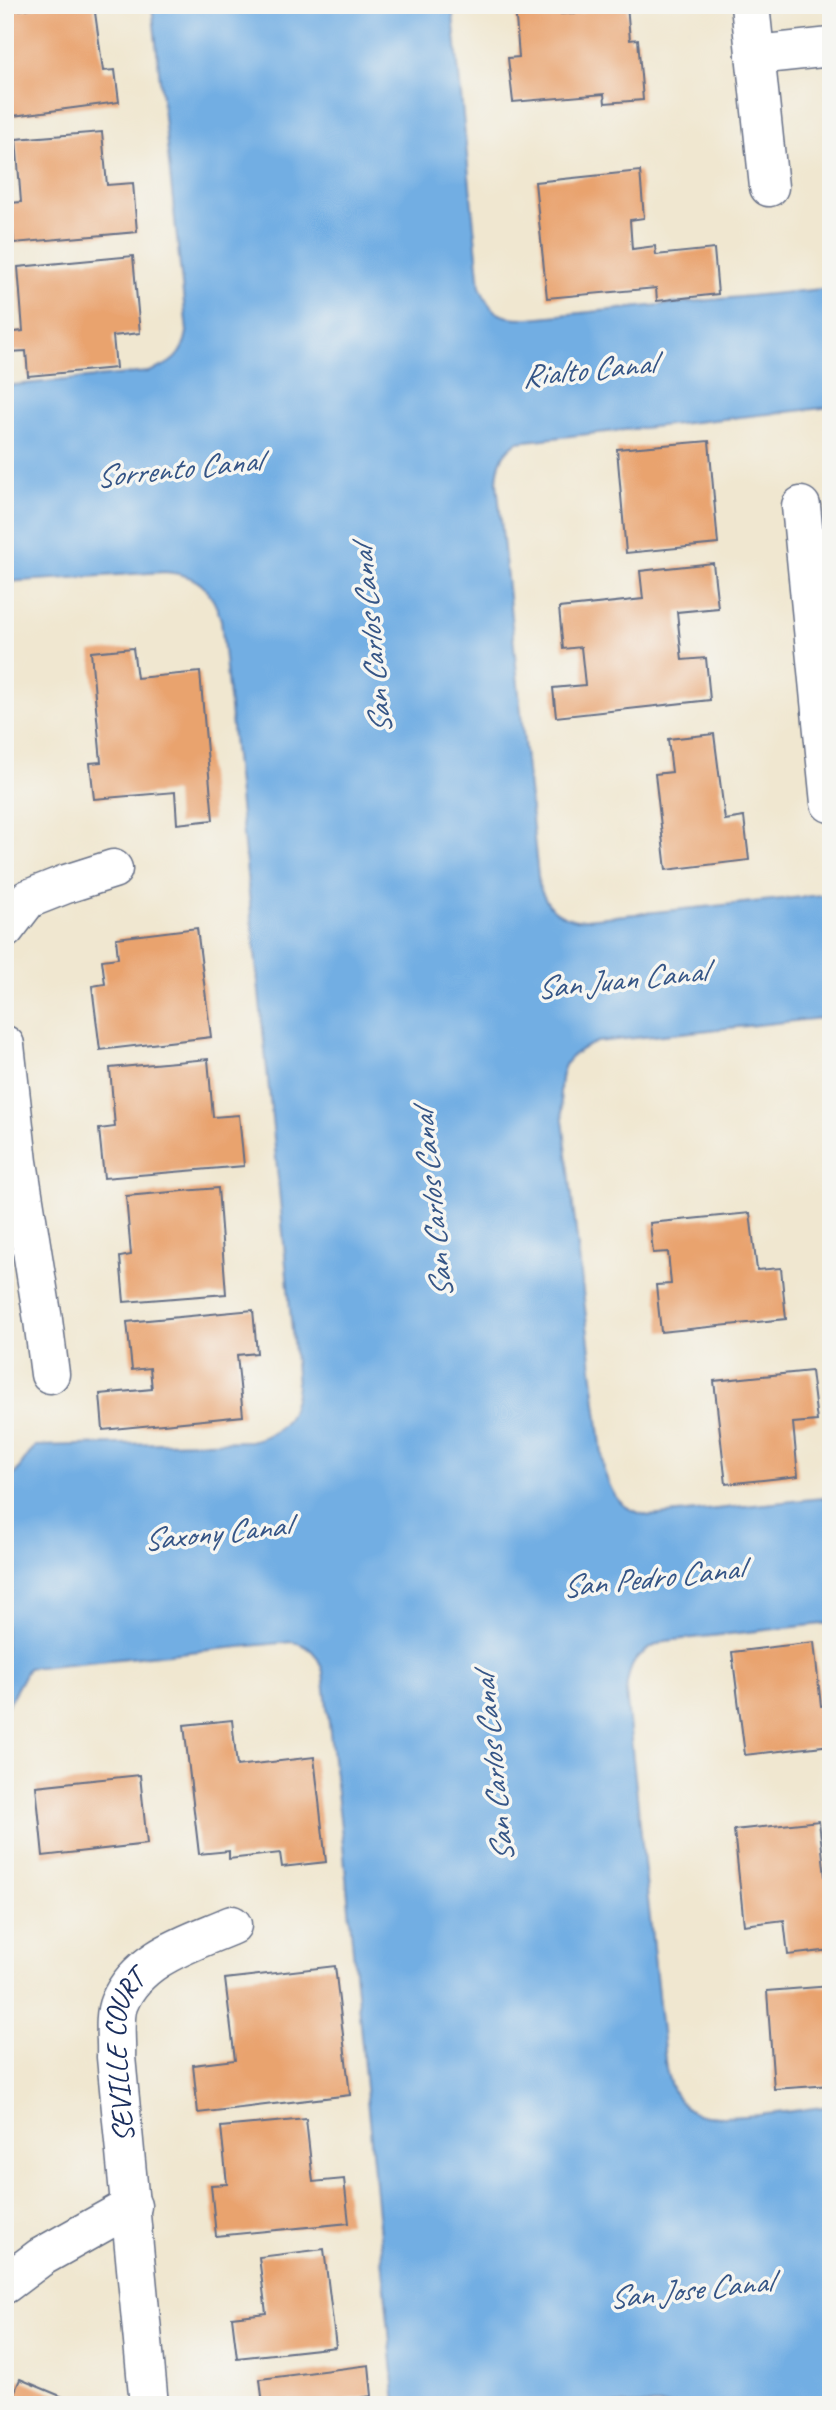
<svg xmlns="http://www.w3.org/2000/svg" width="836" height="2410" font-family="Caveat,sans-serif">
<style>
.water{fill:#72aee3;stroke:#466ea0;stroke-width:2}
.building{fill:#e9a36e}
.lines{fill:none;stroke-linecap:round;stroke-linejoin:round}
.minor-casing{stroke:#666f86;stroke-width:41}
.minor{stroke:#fff;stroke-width:38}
.labels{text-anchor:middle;stroke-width:7;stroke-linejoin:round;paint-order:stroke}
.street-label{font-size:30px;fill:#1b2f5e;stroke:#f6f6f2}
.water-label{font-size:32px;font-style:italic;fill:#355586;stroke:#f6f6f2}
</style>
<rect width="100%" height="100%" fill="#f6f6f2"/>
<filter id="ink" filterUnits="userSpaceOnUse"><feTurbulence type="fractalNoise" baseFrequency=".0143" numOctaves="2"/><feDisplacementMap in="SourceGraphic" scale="14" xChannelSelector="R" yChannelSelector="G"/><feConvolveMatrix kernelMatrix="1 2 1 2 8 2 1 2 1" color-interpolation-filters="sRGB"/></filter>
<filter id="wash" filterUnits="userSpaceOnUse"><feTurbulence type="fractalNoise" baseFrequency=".00686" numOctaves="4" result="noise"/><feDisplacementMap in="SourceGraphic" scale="28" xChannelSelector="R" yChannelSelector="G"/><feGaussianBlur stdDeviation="1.57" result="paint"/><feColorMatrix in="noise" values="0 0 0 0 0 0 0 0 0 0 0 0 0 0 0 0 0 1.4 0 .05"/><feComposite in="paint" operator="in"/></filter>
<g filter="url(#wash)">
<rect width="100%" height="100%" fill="#f0e7d0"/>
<!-- water -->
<path class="water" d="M 152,5 L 452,5 L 480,286 C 490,314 500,319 530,318 L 831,288 L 831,407 L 517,442 C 502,453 498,463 497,482 L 539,886 C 548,907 554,914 576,920 L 831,894 L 831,1017 L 597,1042 C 568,1054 560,1063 560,1094 L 604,1471 C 614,1499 619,1508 649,1516 L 831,1497 L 831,1623 L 665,1641 C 637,1653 628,1662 626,1693 L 666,2069 C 671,2089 676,2103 695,2113 C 716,2124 803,2109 831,2106 L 831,2405 L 396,2405 L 343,1845 L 323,1672 C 318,1654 309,1644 291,1642 L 28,1668 L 5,1710 L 5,1488 L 35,1446 L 250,1441 C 284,1433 293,1419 297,1385 L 277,1168 L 221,620 C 211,588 199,575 165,572 L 5,582 L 5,386 L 148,372 C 171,365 183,356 187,332 Z"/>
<g id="blocks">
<!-- building -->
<path class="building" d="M 52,5 L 94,5 L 103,71 L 115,70 L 119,102 L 5,117 L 5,62 L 8,62 L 5,12 Z
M 515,5 L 560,5 L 561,14 L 585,12 L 584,5 L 627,5 L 630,40 L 638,39 L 643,100 L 605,103 L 604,94 L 513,102 L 508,58 L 519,57 Z
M 102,132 L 107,185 L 133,183 L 137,232 L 14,243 L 11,203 L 21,202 L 16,139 Z
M 640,171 L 644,218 L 630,220 L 632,249 L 655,246 L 656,255 L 714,249 L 718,294 L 657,301 L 656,288 L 547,298 L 535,182 Z
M 133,256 L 140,333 L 113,336 L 116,368 L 28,376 L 26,351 L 9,352 L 11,378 L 5,379 L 5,333 L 23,331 L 18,267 Z
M 709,441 L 718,544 L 626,553 L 617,449 Z
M 713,563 L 718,608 L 677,612 L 682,660 L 706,658 L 710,700 L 556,717 L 553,688 L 585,685 L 581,647 L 563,649 L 559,608 L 643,599 L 640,571 Z
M 133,648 L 137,678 L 200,672 L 213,820 L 177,824 L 175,792 L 94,799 L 90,763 L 101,762 L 91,652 Z
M 714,734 L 725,820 L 744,817 L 749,860 L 666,870 L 655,774 L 672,772 L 668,739 Z
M 197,928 L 211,1037 L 100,1050 L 92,986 L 105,984 L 102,960 L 118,958 L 116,938 Z
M 208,1059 L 213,1117 L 239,1115 L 244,1166 L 104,1178 L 99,1129 L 115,1127 L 110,1068 Z
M 218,1188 L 226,1294 L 124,1302 L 120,1257 L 131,1255 L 126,1196 Z
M 750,1213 L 757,1270 L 781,1268 L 786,1319 L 661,1332 L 656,1285 L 671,1284 L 668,1252 L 653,1253 L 650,1223 Z
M 253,1310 L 257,1353 L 237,1355 L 243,1416 L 103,1430 L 100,1394 L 152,1389 L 150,1368 L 132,1370 L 127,1322 Z
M 811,1371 L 817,1421 L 793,1423 L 798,1476 L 726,1484 L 714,1381 Z
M 814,1642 L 821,1706 L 831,1705 L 831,1745 L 745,1755 L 732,1652 Z
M 232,1720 L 237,1766 L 314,1757 L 326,1862 L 282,1867 L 280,1853 L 229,1859 L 229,1851 L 199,1854 L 184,1725 Z
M 140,1775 L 147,1844 L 43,1856 L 36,1786 Z
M 819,1821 L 825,1877 L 831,1877 L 831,1950 L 788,1955 L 784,1920 L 744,1925 L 734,1830 Z
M 335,1966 L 350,2095 L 198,2113 L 193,2065 L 235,2060 L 225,1979 Z
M 831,1986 L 831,2085 L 774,2089 L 767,1991 Z
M 306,2119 L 313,2182 L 344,2179 L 349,2223 L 216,2236 L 211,2185 L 227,2184 L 221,2127 Z
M 324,2249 L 336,2347 L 237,2358 L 232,2317 L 266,2313 L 259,2257 Z
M 369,2365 L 372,2396 L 345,2400 L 345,2405 L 263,2405 L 260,2379 Z
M 20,2379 L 82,2405 L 9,2405 Z"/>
</g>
</g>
<g filter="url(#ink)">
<use href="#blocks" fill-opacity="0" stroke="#666f86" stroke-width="2"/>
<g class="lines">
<defs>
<g id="minor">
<path d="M 750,5 L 769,187"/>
<path d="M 755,55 L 831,47"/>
<path d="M 801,506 L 830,803"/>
<path d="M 5,929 L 28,899 L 66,884 L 113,869"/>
<path d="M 5,1045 L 18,1162 L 43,1320 L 50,1374"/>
<path d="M 5,2284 L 41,2257 L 132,2206"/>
<path id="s1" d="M 149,2405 L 116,2057 C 117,2041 113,2017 119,2003 C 138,1957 191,1943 232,1925"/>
</g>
</defs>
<!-- minor casing -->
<use href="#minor" class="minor-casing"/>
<!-- minor -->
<use href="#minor" class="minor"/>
</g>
</g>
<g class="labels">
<!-- street labels -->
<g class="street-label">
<text dy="10" stroke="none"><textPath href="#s1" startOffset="352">SEVILLE COURT</textPath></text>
</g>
<!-- water labels -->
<g class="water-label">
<text transform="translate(588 369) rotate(-6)" y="11">Rialto Canal</text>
<text transform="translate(178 468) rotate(-6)" y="11">Sorrento Canal</text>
<text transform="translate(371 641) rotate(-96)" y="11">San Carlos Canal</text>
<text transform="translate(621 979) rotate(-6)" y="11">San Juan Canal</text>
<text transform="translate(432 1205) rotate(-96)" y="11">San Carlos Canal</text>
<text transform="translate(216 1532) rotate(-6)" y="11">Saxony Canal</text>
<text transform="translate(652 1577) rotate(-6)" y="11">San Pedro Canal</text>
<text transform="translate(493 1769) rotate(-96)" y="11">San Carlos Canal</text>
<text transform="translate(690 2289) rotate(-6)" y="11">San Jose Canal</text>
</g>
</g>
<!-- margin -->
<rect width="836" height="2410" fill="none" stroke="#f6f6f2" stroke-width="28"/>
</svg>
